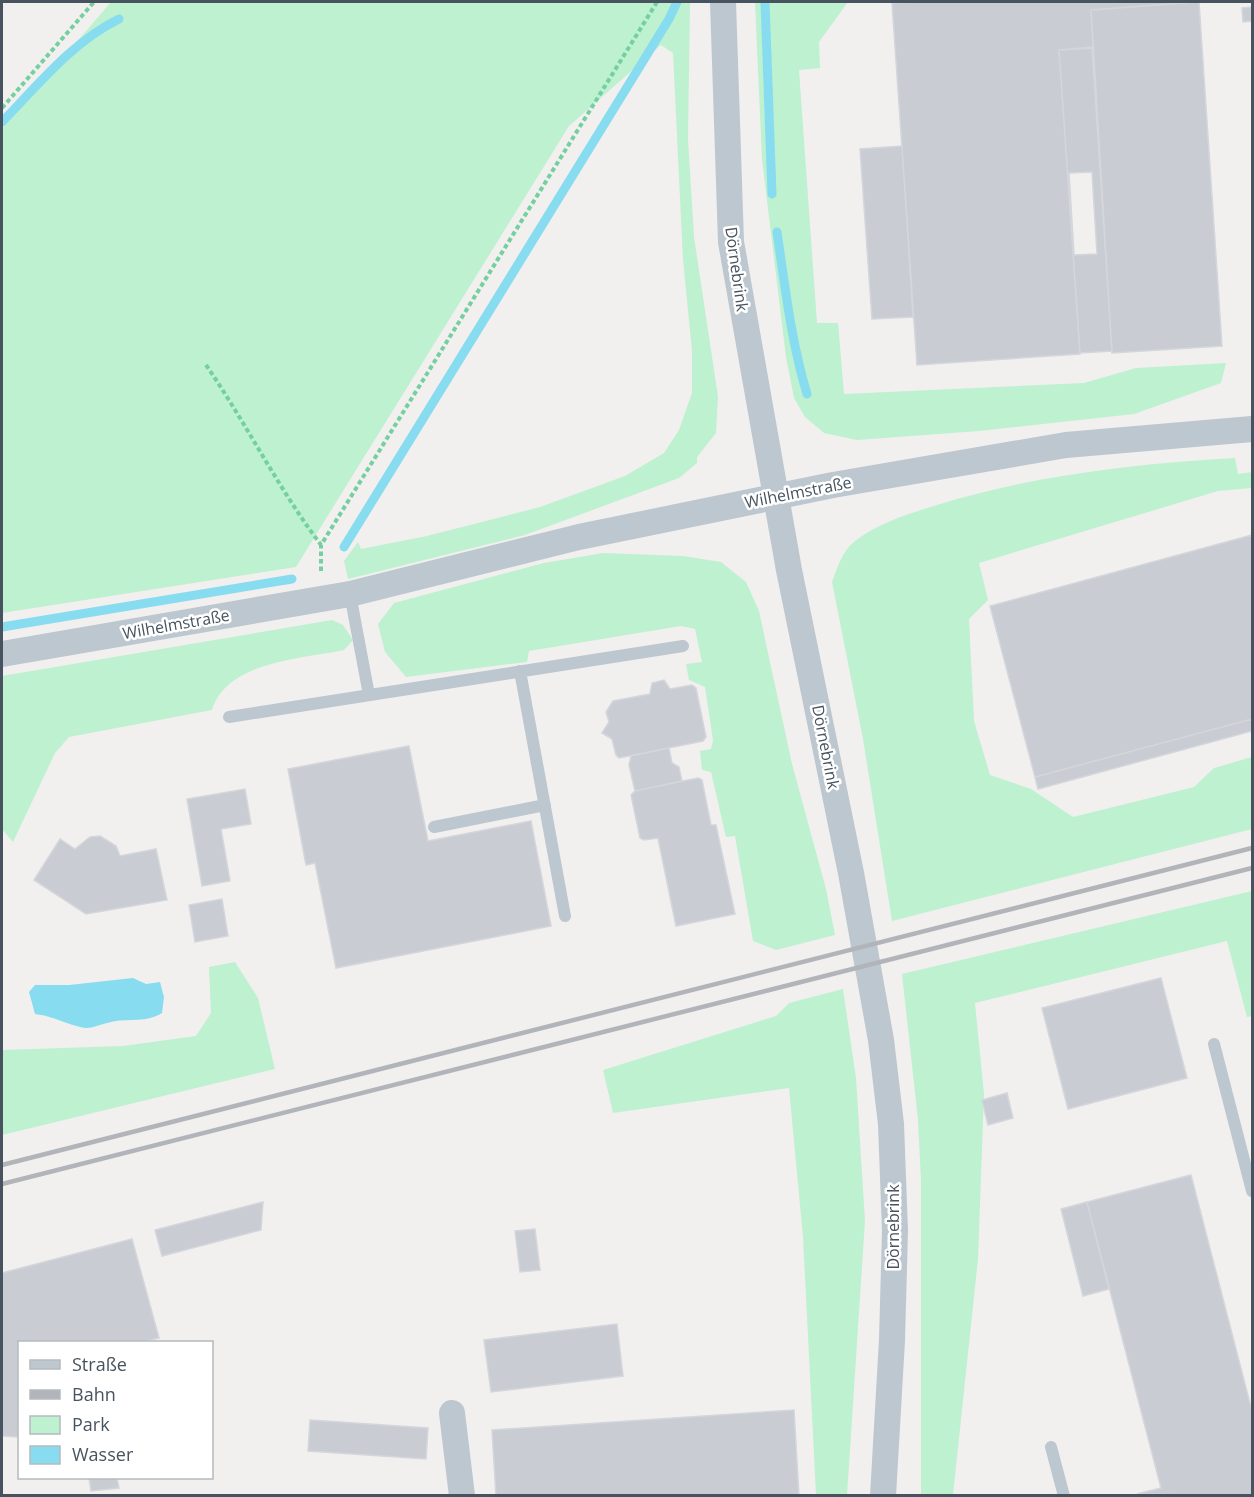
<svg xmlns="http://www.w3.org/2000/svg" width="1254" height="1497" font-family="'Open Sans',sans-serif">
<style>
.green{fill:#bdf1d0}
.water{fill:#88dcef}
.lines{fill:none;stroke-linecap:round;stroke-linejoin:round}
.stream{stroke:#88dcef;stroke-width:9}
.building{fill:#c9ccd2;stroke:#d3d6db;stroke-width:1.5;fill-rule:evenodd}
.path{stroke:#74d0a0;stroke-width:4;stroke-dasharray:4.5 3;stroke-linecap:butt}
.lane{stroke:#bdc7cf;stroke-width:12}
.street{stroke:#bdc7cf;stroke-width:26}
.rail{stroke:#b1b5ba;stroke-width:4.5}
.labels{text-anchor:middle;stroke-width:5;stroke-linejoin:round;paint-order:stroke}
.street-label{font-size:16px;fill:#47535e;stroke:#fff}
</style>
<rect width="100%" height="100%" fill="#f2efef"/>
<!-- green -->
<path class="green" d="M 111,2 L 690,2 L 688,139 L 694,237 L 718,397 L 716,433 L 697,457 L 697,463 L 679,478 L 525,535 L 348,579 L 344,561 L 358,542 L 361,549 L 427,536 L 540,507 L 625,476 L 664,453 L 679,430 L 692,393 L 692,351 L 683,260 L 673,53 L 661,45 L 569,126 L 296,567 L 2,613 L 2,129 Z
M 755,2 L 848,2 L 819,42 L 820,68 L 799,70 L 817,323 L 838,323 L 844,394 L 1084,383 L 1136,368 L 1226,363 L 1221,383 L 1134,414 L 979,431 L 857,440 L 824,433 L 805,417 L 794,398 L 786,357 L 762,159 Z
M 1235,458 L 1238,474 L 1252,472 L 1252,488 L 1218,491 L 979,563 L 988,600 L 969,619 L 974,721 L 990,775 L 1031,789 L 1073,817 L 1194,787 L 1214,768 L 1252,757 L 1252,829 L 892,921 L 863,739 L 832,582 C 837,569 842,551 854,542 C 877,523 909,514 937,505 C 1034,475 1134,464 1235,458 Z
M 603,553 L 683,556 L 721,562 L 746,582 L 759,611 L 792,764 L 826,889 L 835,935 L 776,950 L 753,941 L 735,836 L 726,837 L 711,772 L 702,770 L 700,751 L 711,749 L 713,740 L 705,687 L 689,680 L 686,664 L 702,662 L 695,629 L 681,626 L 529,651 L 527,662 L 406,677 L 385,652 L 378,624 L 394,603 L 544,563 Z
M 332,620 L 343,625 L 353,640 L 344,650 C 302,659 227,661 212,710 L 69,737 L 55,753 L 13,842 L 2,829 L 2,676 Z
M 1252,891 L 1252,1016 L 1247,1017 L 1227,941 L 975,1003 L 984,1094 L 978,1259 L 953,1495 L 921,1495 L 921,1181 L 918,1120 L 902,974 Z
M 235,962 L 258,998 L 275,1069 L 2,1135 L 2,1050 L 123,1046 L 196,1036 L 211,1013 L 209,967 Z
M 843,989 L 856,1078 L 865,1221 L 847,1495 L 816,1495 L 803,1237 L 789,1088 L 613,1113 L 603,1070 L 776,1016 L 789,1003 Z"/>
<!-- water -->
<path class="water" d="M 133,978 L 146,984 L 160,982 L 164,997 L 162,1013 C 144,1024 126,1017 107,1023 C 97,1025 91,1030 80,1027 C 64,1023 52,1016 35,1014 L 29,992 L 35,985 L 69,985 Z"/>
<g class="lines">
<!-- stream -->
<path class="stream" d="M 765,2 L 772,194
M 2,122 C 38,85 72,42 119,19
M 777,232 C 785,286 791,341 807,394
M 344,547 L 669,19 L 677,2
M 2,627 L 292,579"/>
</g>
<!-- building -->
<path class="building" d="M 913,2 L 1196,2 L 1091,10 L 1093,48 L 1059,50 L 1080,354 L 917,365 L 892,3 Z
M 1199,2 L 1222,346 L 1112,353 L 1091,10 Z
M 1252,7 L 1252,21 L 1243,22 L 1242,8 Z
M 1092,47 L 1112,351 L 1080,353 L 1059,50 ZM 1092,172 L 1097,254 L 1074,255 L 1069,173 Z
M 902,146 L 913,317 L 872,319 L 860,149 Z
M 1252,535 L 1252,719 L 1035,777 L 990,606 Z
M 664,680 L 670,689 L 692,685 L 696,688 L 706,737 L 703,741 L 619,758 L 616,755 L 612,739 L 602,733 L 609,722 L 606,712 L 613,701 L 650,694 L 652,683 Z
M 1252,719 L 1252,731 L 1038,789 L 1035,777 Z
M 409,746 L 428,841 L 531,821 L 551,926 L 336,968 L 315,863 L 306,865 L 288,769 Z
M 669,748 L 672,763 L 679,767 L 682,781 L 635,791 L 629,765 L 631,756 Z
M 698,778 L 702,780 L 711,825 L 716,825 L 735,914 L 676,926 L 658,838 L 644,840 L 640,838 L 631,795 L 635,791 Z
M 245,789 L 251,824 L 221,829 L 230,881 L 202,886 L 187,799 Z
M 100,836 L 116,846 L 120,856 L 156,849 L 167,900 L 86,914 L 34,880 L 60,839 L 75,849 L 90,837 Z
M 222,899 L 228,936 L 195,942 L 189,905 Z
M 1161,978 L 1187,1078 L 1068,1109 L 1042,1008 Z
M 1007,1093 L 1013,1118 L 988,1125 L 982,1100 Z
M 1191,1175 L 1252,1411 L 1252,1496 L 1137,1494 L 1161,1488 L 1087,1202 Z
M 263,1202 L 261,1230 L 162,1256 L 155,1230 Z
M 1087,1202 L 1109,1289 L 1083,1296 L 1061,1209 Z
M 535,1229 L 540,1270 L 520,1272 L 515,1231 Z
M 132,1239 L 159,1338 L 142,1342 L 20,1342 L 18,1437 L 2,1436 L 2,1273 Z
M 617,1324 L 623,1376 L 491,1392 L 484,1340 Z
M 794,1410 L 799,1496 L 496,1496 L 492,1430 Z
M 310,1420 L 428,1428 L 426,1459 L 308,1451 Z
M 89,1478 L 117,1478 L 119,1488 L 91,1491 Z"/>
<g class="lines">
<!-- path -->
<path class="path" d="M 2,108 L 94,2
M 206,365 C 246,423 278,488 321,545
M 321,571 L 321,545 L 657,2"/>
<!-- lane -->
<path class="lane" d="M 350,594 L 369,695
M 520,671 L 565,916
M 229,717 L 683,646
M 434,827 L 545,805
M 1214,1044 L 1252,1191
M 1051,1447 L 1064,1496"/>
<!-- street -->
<path class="street" d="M 723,2 L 731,242 L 789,570 L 851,873 L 881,1040 L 891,1124 L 895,1231 L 892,1340 L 883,1496
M 2,654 L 350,594 L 579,537 L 833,485 L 1066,445 L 1252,429
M 452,1413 L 462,1496"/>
<!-- rail -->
<path class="rail" d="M 2,1165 L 1252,848
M 2,1184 L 1252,868"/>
</g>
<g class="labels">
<!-- street labels -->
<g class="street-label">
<text transform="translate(737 269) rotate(82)" y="6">Dörnebrink</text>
<text transform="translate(798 492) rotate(-11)" y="6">Wilhelmstraße</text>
<text transform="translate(176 624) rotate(-10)" y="6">Wilhelmstraße</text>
<text transform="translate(826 747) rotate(79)" y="6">Dörnebrink</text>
<text transform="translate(893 1227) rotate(-90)" y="6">Dörnebrink</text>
</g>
</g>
<!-- border -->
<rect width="1254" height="1497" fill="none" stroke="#47535e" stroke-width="6"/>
<!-- legend -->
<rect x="18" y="1341" width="195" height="138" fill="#ffffff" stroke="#b5babf" stroke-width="1.5"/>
<rect x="30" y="1360" width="30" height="9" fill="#bdc7cf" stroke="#b5babf" stroke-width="1.5"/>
<text x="72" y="1371" font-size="18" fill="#47535e">Straße</text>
<rect x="30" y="1390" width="30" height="9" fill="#b1b5ba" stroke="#b5babf" stroke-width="1.5"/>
<text x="72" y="1401" font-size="18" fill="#47535e">Bahn</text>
<rect x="30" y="1416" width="30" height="18" fill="#bdf1d0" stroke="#b5babf" stroke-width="1.5"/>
<text x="72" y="1431" font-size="18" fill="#47535e">Park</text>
<rect x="30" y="1446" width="30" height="18" fill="#88dcef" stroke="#b5babf" stroke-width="1.5"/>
<text x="72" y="1461" font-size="18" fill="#47535e">Wasser</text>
</svg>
